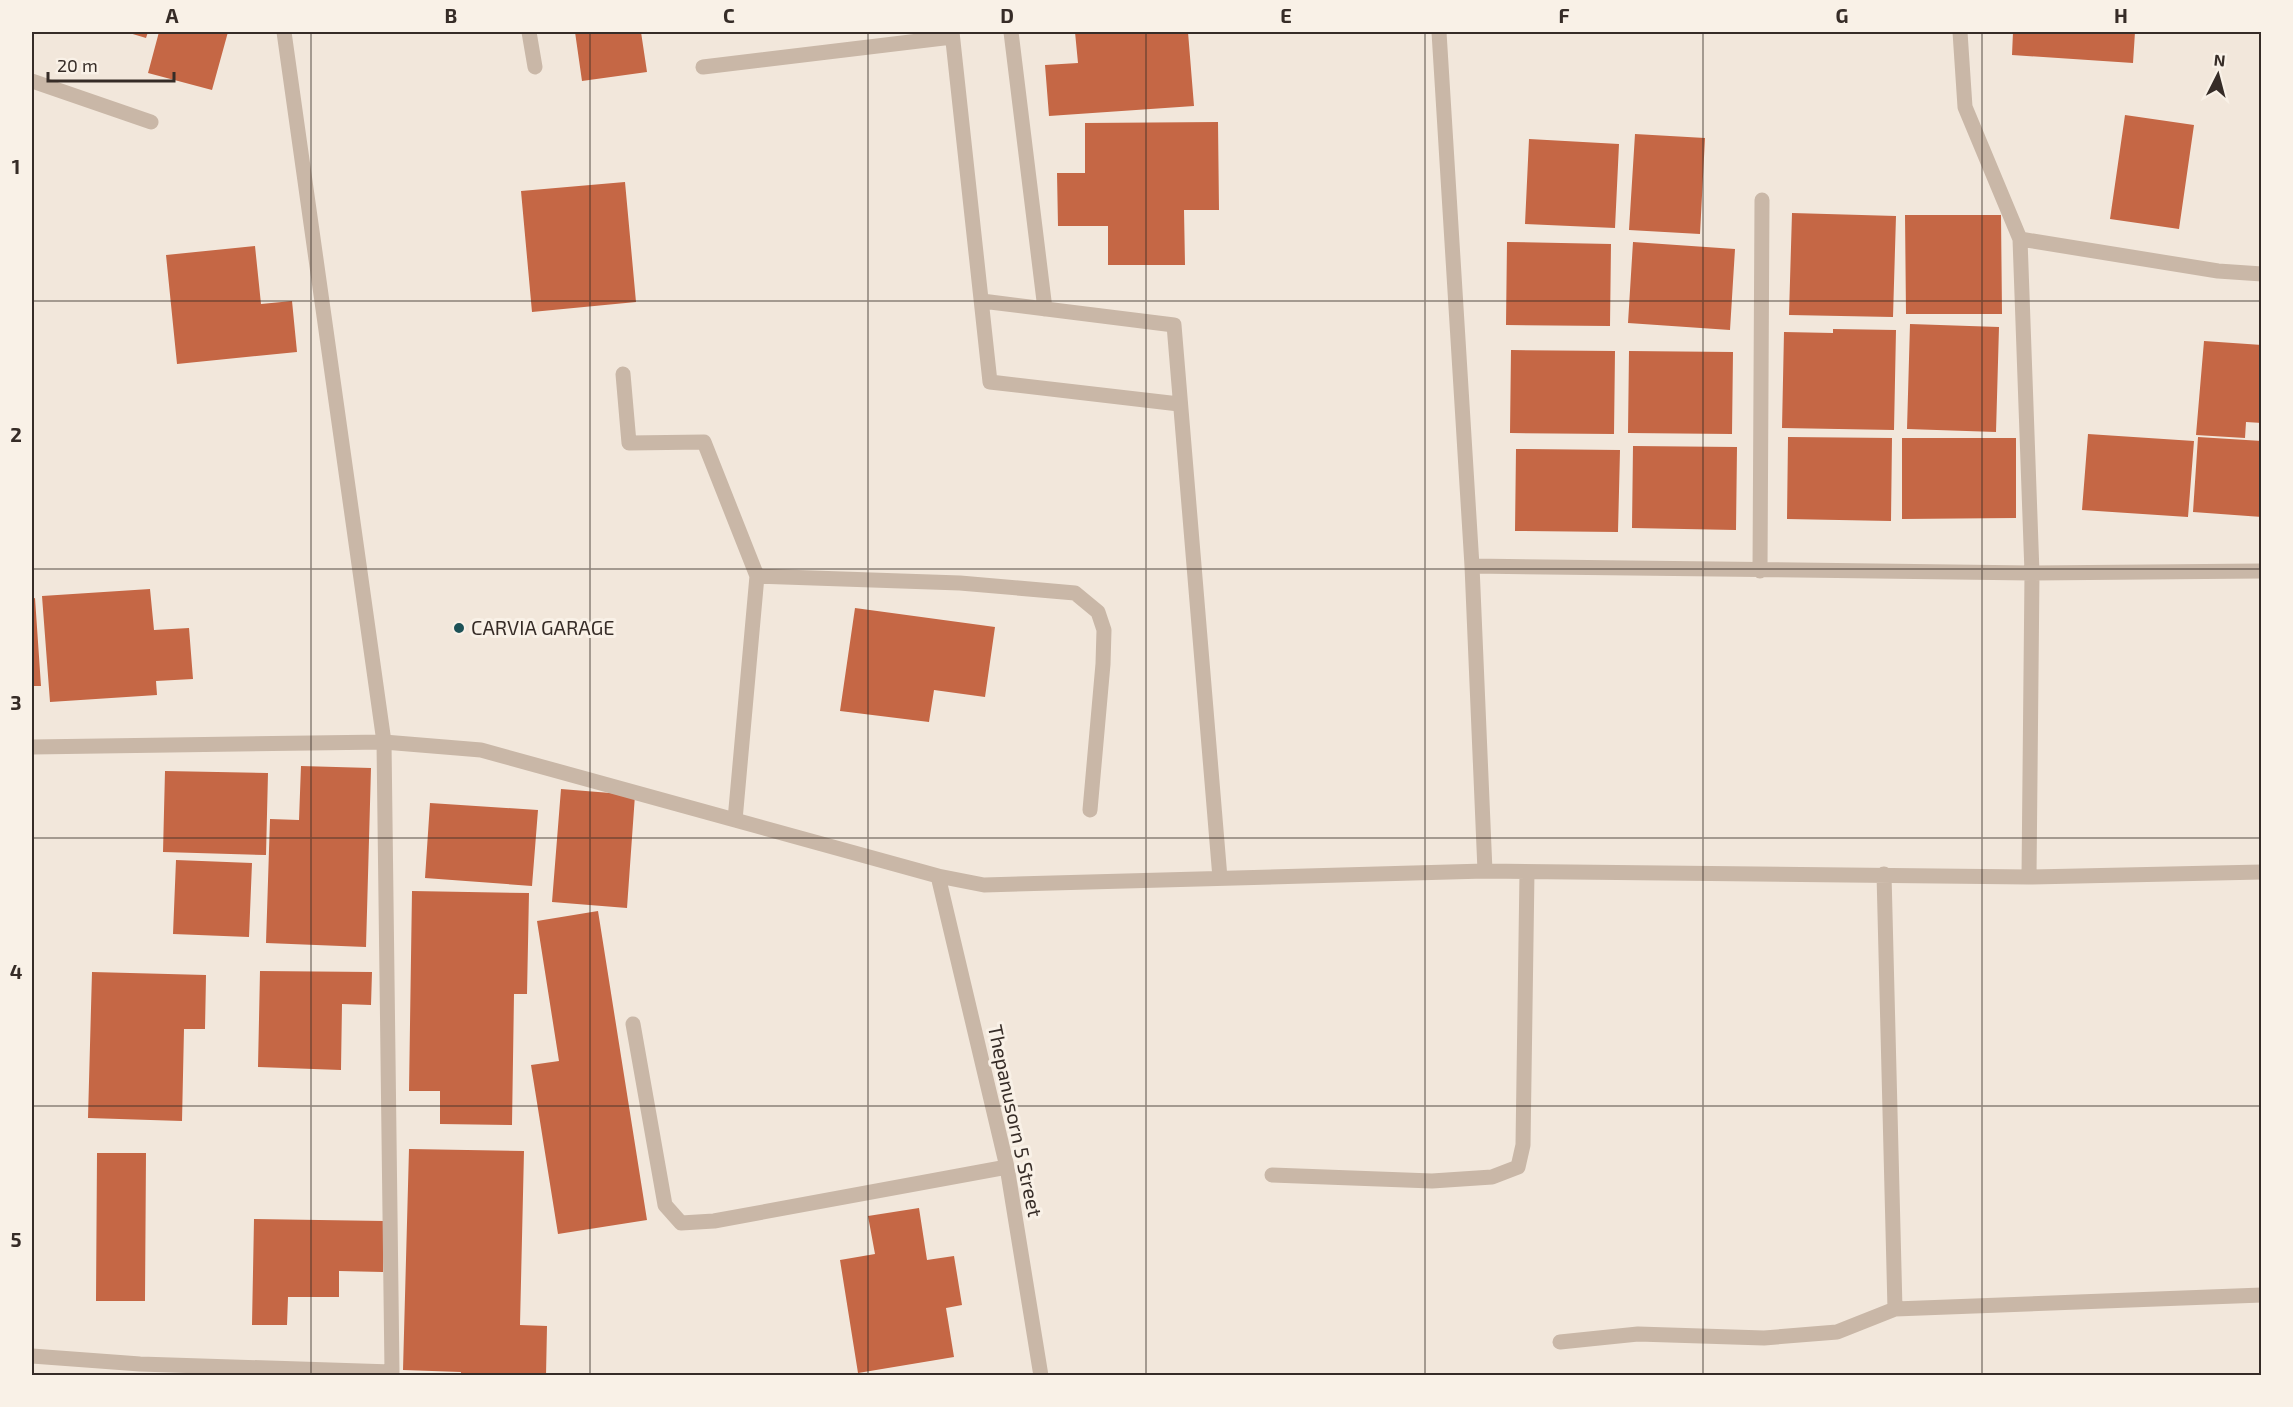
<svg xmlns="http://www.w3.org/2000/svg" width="2293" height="1407" font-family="'Exo 2',sans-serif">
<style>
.building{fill:#c56745}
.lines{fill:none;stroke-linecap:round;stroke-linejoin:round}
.minor{stroke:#c9b7a7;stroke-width:15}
.grid{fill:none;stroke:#362c27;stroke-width:1.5;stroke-opacity:0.55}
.poi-dot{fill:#1d5257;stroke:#f9f1e7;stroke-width:2}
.labels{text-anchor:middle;stroke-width:6;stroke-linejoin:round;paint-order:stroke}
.poi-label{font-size:20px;fill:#362c27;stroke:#f9f1e7;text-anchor:start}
.street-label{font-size:20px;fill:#362c27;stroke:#f9f1e7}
.neatline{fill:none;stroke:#362c27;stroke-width:2}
.grid-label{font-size:20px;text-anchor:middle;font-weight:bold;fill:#362c27}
</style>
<rect width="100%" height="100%" fill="#f2e7db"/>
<!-- building -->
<path class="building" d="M 126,32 L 148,32 L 146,38 Z
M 159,32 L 228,32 L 212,90 L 148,73 Z
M 575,32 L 641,32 L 647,72 L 582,81 Z
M 1075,32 L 1188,32 L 1194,106 L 1049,116 L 1045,65 L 1078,63 Z
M 2013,32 L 2135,32 L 2133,63 L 2012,55 Z
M 2125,115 L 2194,125 L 2179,229 L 2110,219 Z
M 1218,122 L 1219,210 L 1184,210 L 1185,265 L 1108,265 L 1108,226 L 1058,226 L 1057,173 L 1085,173 L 1085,123 Z
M 1635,134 L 1705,138 L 1700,234 L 1629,230 Z
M 1529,139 L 1619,144 L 1615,228 L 1525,224 Z
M 625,182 L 636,302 L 532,312 L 521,191 Z
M 1792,213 L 1896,216 L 1893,317 L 1789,315 Z
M 1905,215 L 2001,215 L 2002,314 L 1906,314 Z
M 1507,242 L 1611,244 L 1610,326 L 1506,325 Z
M 1633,242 L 1735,249 L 1730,330 L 1628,323 Z
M 255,246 L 261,304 L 292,301 L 297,352 L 177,364 L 166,255 Z
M 1910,324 L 1999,327 L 1996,432 L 1907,429 Z
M 1833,329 L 1896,330 L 1894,430 L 1782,428 L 1784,332 L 1833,333 Z
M 2204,341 L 2262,345 L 2262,423 L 2246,422 L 2245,438 L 2196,435 Z
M 1511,350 L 1615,351 L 1614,434 L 1510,433 Z
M 1629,351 L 1733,352 L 1732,434 L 1628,433 Z
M 2088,434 L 2194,441 L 2188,517 L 2082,510 Z
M 1788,437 L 1892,438 L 1891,521 L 1787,519 Z
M 2198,437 L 2262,441 L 2262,517 L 2193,512 Z
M 1902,438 L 2016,438 L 2016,518 L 1902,519 Z
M 1633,446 L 1737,447 L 1736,530 L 1632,528 Z
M 1516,449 L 1620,450 L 1618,532 L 1515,531 Z
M 150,589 L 154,630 L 189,628 L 193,679 L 156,681 L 157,695 L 50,702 L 42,596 Z
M 35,598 L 41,686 L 32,686 L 32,599 Z
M 855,608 L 995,627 L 985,697 L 934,690 L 929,722 L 840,711 Z
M 301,766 L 371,768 L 366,947 L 266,943 L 270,819 L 299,820 Z
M 165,771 L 268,773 L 266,855 L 163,852 Z
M 561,789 L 635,795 L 627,908 L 552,902 Z
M 430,803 L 538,810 L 532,886 L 425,878 Z
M 176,860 L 252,863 L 249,937 L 173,934 Z
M 412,891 L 529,893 L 527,994 L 514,994 L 512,1125 L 440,1124 L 440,1091 L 409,1091 Z
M 598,911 L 647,1220 L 558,1234 L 531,1065 L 559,1061 L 537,921 Z
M 260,971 L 372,972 L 371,1005 L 342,1004 L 341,1070 L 258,1067 Z
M 92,972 L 206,975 L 205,1029 L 184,1029 L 182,1121 L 88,1118 Z
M 409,1149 L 524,1151 L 520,1325 L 547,1326 L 546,1376 L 461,1376 L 461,1372 L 403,1370 Z
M 97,1153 L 146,1153 L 145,1301 L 96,1301 Z
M 919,1208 L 927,1260 L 954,1256 L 962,1305 L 946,1308 L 954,1357 L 858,1373 L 840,1260 L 875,1254 L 868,1216 Z
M 254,1219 L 384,1221 L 383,1272 L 339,1271 L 339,1297 L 288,1297 L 287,1325 L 252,1325 Z"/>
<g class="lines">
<!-- minor -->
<path class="minor" d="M 529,32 L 535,67
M 952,32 L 990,382 L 1179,404
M 1011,32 L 1045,309
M 1439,32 L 1472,566 L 1485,871
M 1960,32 L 1965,107 L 2020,239 L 2032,573 L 2029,877
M 703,67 L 952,37
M 32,81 L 151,122
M 2020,239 L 2218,271 L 2262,274
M 982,301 L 1174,325 L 1220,878
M 623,374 L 629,443 L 704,442 L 757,576 L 735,820
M 1472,566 L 2032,573 L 2262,571
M 1760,571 L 1762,200
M 757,576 L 960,583 L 1075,593 L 1098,612 L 1104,630 L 1103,664 L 1090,810
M 32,747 L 384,742 L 481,750 L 938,876 L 984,885 L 1485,871 L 2029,877 L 2262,872
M 1884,874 L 1895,1309
M 938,876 L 1007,1167 L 1041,1376
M 633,1024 L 665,1205 L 681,1223 L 714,1221 L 1007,1167
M 1272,1175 L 1432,1181 L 1492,1177 L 1518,1167 L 1523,1145 L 1527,872
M 1560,1342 L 1638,1334 L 1764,1338 L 1837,1332 L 1895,1309 L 2262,1295
M 32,1356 L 140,1364 L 392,1372 L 384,742 L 284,32"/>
</g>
<!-- grid -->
<path class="grid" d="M 311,32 L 311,1376M 590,32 L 590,1376M 868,32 L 868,1376M 1146,32 L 1146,1376M 1425,32 L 1425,1376M 1703,32 L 1703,1376M 1982,32 L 1982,1376M 32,301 L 2262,301M 32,569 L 2262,569M 32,838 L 2262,838M 32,1106 L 2262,1106"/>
<!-- markers -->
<circle class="poi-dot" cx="459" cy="628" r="6"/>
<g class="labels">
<!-- poi labels -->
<g class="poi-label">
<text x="471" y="635">CARVIA GARAGE</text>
</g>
<!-- street labels -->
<g class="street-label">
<text transform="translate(1015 1121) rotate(78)" y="7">Thepanusorn 5 Street</text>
</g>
</g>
<!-- border -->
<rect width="2293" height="1407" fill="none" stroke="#f9f1e7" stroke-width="66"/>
<!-- north arrow -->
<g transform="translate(2218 75) rotate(6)" stroke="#f9f1e7" stroke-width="4.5" paint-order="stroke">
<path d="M0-4.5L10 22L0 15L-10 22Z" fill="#362c27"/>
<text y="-9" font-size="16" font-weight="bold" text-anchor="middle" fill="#362c27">N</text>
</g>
<!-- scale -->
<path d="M48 72v9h126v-9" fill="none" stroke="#362c27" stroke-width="3"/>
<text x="57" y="72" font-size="18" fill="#362c27" stroke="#f9f1e7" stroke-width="4.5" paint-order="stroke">20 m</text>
<rect x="33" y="33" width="2227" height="1341" class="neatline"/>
<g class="grid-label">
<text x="172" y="23">A</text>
<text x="451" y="23">B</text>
<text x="729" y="23">C</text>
<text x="1007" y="23">D</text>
<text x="1286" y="23">E</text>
<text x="1564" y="23">F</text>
<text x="1842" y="23">G</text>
<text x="2121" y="23">H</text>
<text x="16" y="174">1</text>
<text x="16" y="442">2</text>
<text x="16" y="710">3</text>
<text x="16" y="979">4</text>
<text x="16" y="1247">5</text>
</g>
</svg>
